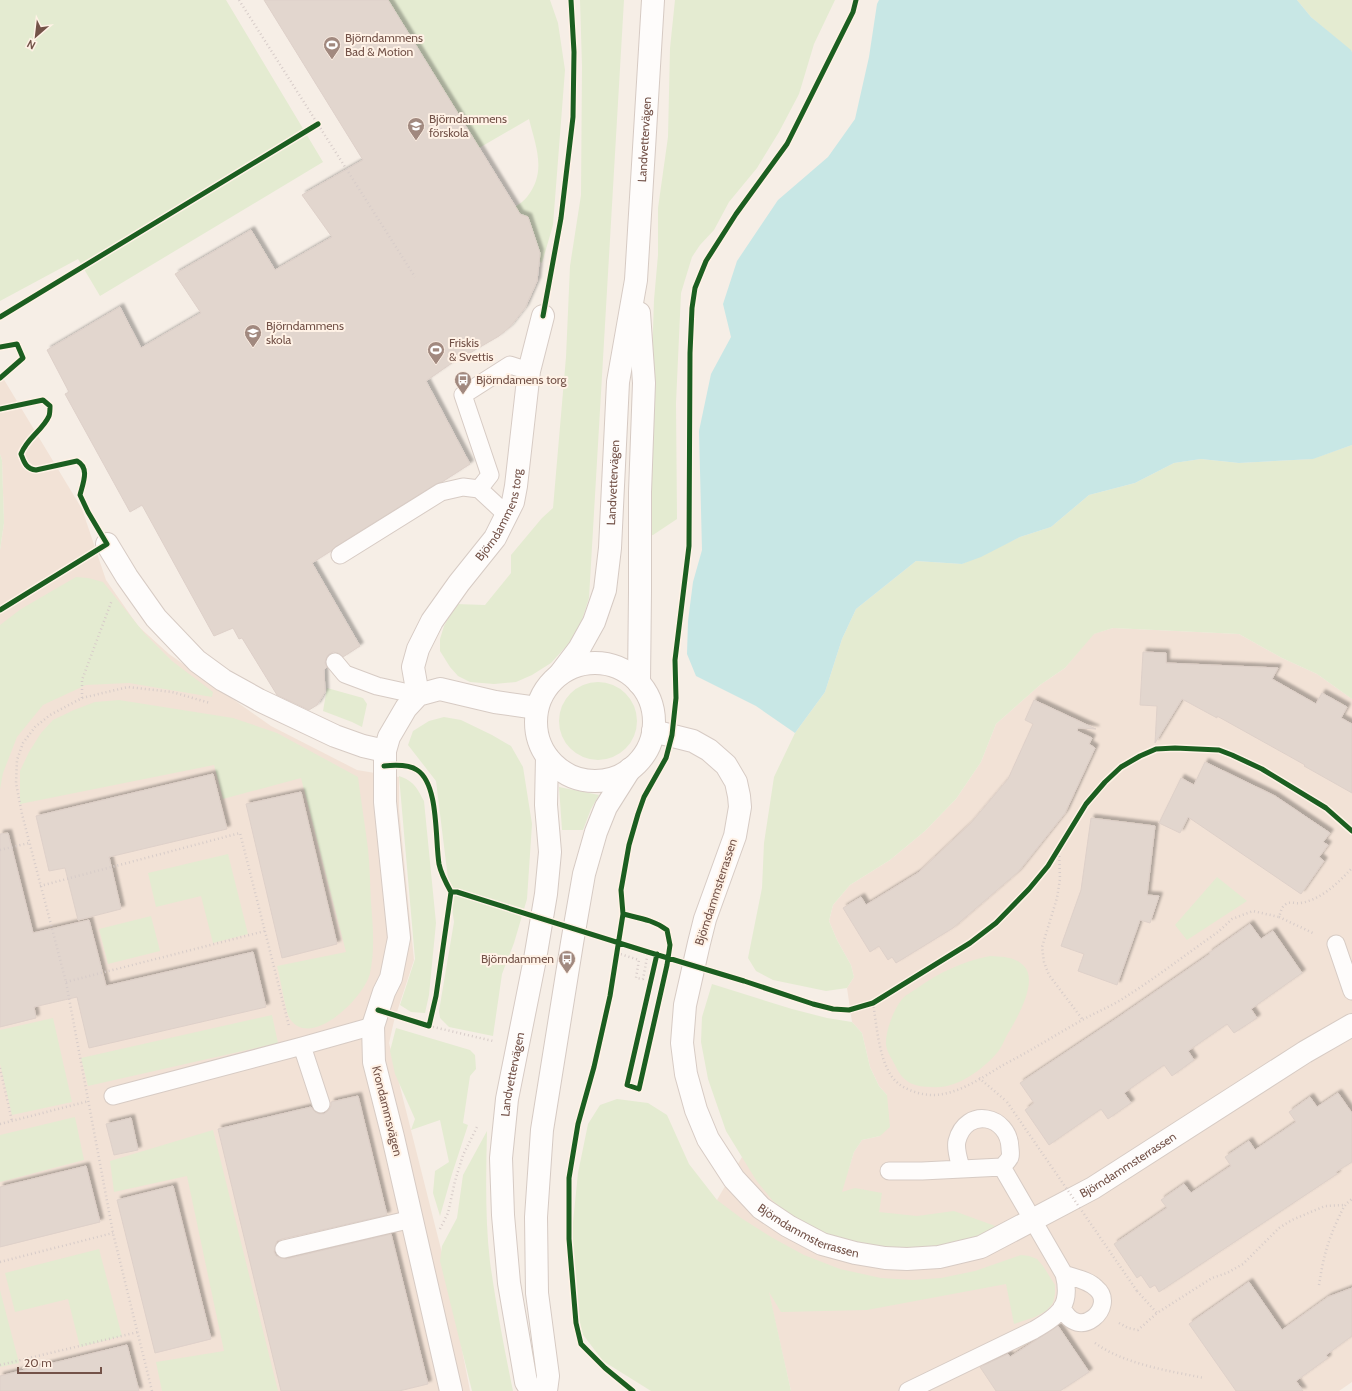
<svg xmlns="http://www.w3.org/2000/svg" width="1352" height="1391" font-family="Cabin,sans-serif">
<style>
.residential{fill:#f2e2d6}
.green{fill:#e4ebd1}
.water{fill:#c8e7e5}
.building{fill:#e2d6ce;stroke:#ded0c9;filter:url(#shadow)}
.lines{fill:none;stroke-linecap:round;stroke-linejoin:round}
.lane-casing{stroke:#d7cbc4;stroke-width:19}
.street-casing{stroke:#d7cbc4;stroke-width:24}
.secondary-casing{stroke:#d6cac3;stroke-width:24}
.path{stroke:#d7ccc9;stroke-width:2.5;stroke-dasharray:1 3;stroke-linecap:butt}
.lane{stroke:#fefcfb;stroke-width:17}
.street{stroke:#fefcfb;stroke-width:22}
.secondary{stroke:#fefcfb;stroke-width:22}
.path-bridge{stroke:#d7ccc9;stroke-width:2.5;stroke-dasharray:1 3;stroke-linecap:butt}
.cycleway-casing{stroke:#fff2e6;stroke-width:8}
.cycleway{stroke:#1b5e20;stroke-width:5}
.labels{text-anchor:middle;stroke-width:4;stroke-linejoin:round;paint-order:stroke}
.poi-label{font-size:12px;fill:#735248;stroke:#fff2e6;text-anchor:start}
.street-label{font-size:12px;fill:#735248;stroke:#fff2e6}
</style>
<defs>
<filter id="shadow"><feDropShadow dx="3.5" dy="-3.5" stdDeviation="1" flood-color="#0004"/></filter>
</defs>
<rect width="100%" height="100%" fill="#f6eee6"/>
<!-- residential -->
<path class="residential" d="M 0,373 L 82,509 L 106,580 L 138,626 L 169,654 L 271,726 L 357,770 L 399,777 L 399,809 L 414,960 L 394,1021 L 389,1043 L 448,1277 L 470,1391 L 0,1391 L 0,550 L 4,523 L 2,460 L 0,454 Z
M 1113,628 L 1239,634 L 1282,658 L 1317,674 L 1352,699 L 1352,1382 L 1339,1391 L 791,1391 L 768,1290 L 717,1200 L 742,1157 L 783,1194 L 848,1171 L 854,1152 L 862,1140 L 880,1136 L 887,1095 L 879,1086 L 870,1067 L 862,1033 L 852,1022 L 847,988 L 854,977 L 851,965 L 837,940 L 829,921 L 833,905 L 850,885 L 890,860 L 925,831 L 956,799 L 981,762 L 996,724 L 1040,685 L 1065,668 L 1093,634 Z"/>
<!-- green -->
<path class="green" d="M 0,0 L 226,0 L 323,162 L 100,296 L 78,259 L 0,301 Z
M 387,0 L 550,0 L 558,23 L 565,70 L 553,225 L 542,263 L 534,258 L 515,207 C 519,204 524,201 527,197 C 547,172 536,147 529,119 L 479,148 Z
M 580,0 L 624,0 L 589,598 L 582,620 L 571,641 L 551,663 L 532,675 L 516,682 L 494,684 L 470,682 L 458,676 L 450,667 L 440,651 L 440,639 L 444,626 L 456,604 L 485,605 L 511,573 L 511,555 L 542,518 L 553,508 L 566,357 L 570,266 L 581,195 L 582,66 Z
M 675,0 L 835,0 L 814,44 L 799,94 L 779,132 L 757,168 L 729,202 L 714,230 L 700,245 L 692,257 L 681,293 L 676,403 L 677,519 L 653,535 L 646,536 L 654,300 L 658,255 L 658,208 L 668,137 L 670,48 Z
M 1297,0 L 1352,0 L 1352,52 L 1311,17 Z
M 1352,445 L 1352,699 L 1317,674 L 1282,658 L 1239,634 L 1113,628 L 1094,634 L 1065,668 L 1040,685 L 996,724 L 981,762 L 956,799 L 925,831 L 890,860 L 850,885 L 833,905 L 829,921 L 837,940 L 851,965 L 854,977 L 847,988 L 826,991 L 773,980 L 756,971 L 748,958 L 762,888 L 764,843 L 774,777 L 795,733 L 825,692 L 842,639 L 856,609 L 916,561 L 962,564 L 1020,537 L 1051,527 L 1089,495 L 1135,483 L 1174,463 L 1201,459 L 1239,463 L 1312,459 Z
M 0,454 L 2,460 L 4,523 L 0,550 Z
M 76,577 L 88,578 L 103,582 L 145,634 L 172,661 L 213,692 L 212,697 L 129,683 L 86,685 L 43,705 L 17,737 L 3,773 L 0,789 L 0,625 L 21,609 Z
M559 721a39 39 0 1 1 78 0a39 39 0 1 1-78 0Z
M 327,688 L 363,698 L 367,704 L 362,727 L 352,722 L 323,711 Z
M 119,700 L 233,718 L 277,733 L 358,777 C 361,801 365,825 368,849 C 370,867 370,885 371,903 C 373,927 375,949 370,973 C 365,997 311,1050 290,1019 C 286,1014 280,976 277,966 L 346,952 L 301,778 L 223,799 L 214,765 L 20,804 L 20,771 L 29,752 L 41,733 L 53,720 L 74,710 L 95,702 Z
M 444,717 L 461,720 L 492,735 L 511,746 L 523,767 L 532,824 L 527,899 L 514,943 L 502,974 L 493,1036 L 449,1027 L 440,1018 L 439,1011 L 454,922 L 448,879 L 436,781 L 408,745 L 413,731 L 429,721 Z
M 399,776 C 414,781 417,788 424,801 L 436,923 L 429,995 L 425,1013 L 411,1012 L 400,1005 L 415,959 Z
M 559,787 L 599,795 L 591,809 L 583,830 L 562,830 Z
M 228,854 L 248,934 L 213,943 L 201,896 L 156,907 L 148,873 Z
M 1217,877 L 1247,901 L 1187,940 L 1175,925 Z
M 151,916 L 160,951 L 108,964 L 99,929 Z
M 990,956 C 1002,957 1014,956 1024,966 C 1039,982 1016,1020 1007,1035 C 1004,1041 1001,1049 996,1054 C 981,1071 955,1090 931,1087 C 924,1087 917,1086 910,1083 C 903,1079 898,1072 895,1065 C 892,1059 887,1052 886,1045 C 885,1032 894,1008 903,998 C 907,994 912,992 916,989 C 938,973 963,961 990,956 Z
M 712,984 L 792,1009 L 827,1018 L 852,1022 L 862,1033 L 870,1067 L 879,1086 L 887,1095 L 890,1127 L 880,1136 L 862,1140 L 854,1152 L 842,1192 L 855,1188 L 882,1193 L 879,1212 L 917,1216 L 954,1211 L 998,1227 L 978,1238 L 916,1252 L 875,1249 L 833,1237 L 793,1217 L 773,1201 L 756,1180 L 726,1131 L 708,1079 L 701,1042 L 702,1017 Z
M 272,1015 L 278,1043 L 88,1086 L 81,1058 Z
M 53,1018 L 72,1102 L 12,1115 L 0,1064 L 0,1030 Z
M 396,1028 L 470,1050 L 475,1055 L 476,1069 L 470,1076 L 463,1123 L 468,1125 L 452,1174 L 440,1216 L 433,1193 L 435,1171 L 449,1162 L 440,1120 L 411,1130 L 415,1119 L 395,1074 L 390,1051 Z
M 617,1099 L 648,1103 L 667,1115 L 689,1164 L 717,1200 L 741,1218 L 771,1237 L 804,1255 L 840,1269 L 881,1278 L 913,1280 L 941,1278 L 975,1271 L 1021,1255 L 1029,1256 L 1037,1259 L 1043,1266 L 1055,1285 L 1055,1294 L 1053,1303 L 1046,1311 L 1035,1317 L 1014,1324 L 1006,1284 L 867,1310 L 781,1312 L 769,1292 L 791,1391 L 651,1391 L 603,1361 L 581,1332 L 577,1313 L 572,1232 L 578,1173 L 588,1124 L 600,1105 Z
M 75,1117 L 84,1160 L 0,1182 L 0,1135 Z
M 213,1130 L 278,1391 L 162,1391 L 156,1362 L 224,1351 L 187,1176 L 114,1192 L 110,1161 Z
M 487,1131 C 486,1174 485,1219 490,1262 C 496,1305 504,1348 513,1391 L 472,1391 L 440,1261 L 442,1246 L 457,1218 L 463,1175 Z
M 99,1249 L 122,1336 L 80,1347 L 68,1299 L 15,1312 L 5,1273 Z
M 0,1290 L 19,1363 L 0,1367 Z"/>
<!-- water -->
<path class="water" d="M 879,0 L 1297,0 L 1311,17 L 1351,50 L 1352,52 L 1352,445 L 1313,459 L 1239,463 L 1201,459 L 1174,463 L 1135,483 L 1089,495 L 1051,527 L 1020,537 L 981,557 L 962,564 L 916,561 L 856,609 L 842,639 L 825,692 L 795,733 L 756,706 L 696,676 L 687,654 L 688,621 L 693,582 L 702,550 L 699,431 L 711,374 L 731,337 L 723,304 L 737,261 L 778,200 L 828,157 L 855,119 L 869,57 L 877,4 Z"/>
<!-- building -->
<path class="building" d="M 264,0 L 388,0 L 520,214 L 528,217 L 540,253 L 537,281 L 525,308 L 510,327 L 499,336 L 463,357 L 462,356 L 426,381 L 470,464 L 442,482 L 436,484 L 335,547 L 331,551 L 312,563 L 360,646 L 343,657 L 338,653 L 333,652 L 328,655 L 326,659 L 325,663 L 327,667 L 324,670 L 325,692 L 317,705 L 309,710 L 277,695 L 242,638 L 239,639 L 233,628 L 214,636 L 142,505 L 130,512 L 65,394 L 69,392 L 47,350 L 120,307 L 141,348 L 201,313 L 175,274 L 251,230 L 275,270 L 332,237 L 302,195 L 363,160 Z
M 1143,652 L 1166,653 L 1166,663 L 1278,668 L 1272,679 L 1316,704 L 1322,693 L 1347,707 L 1341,718 L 1352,724 L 1352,793 L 1304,766 L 1305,765 L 1217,716 L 1217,718 L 1182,699 L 1155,743 L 1157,706 L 1140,705 Z
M 1034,700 L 1096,729 L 1078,728 L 1077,731 L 1092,738 L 1089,744 L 1095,748 L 1065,813 L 1018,872 L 953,928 L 896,963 L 892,957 L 888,960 L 879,946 L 870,952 L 843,908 L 861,897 L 866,905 L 918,873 L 970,824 L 1008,779 L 1033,724 L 1025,720 Z
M 1205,762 L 1275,796 L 1330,833 L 1323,842 L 1328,845 L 1319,857 L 1324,861 L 1301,894 L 1188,817 L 1180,833 L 1159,823 L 1181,778 L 1194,785 Z
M 213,774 L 227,829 L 109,857 L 121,909 L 78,920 L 65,868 L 49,871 L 36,816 Z
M 301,792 L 337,944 L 282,958 L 246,804 Z
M 1091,818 L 1155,826 L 1147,895 L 1159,896 L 1150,923 L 1140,920 L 1117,985 L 1078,971 L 1084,954 L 1061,946 L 1081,890 Z
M 8,833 L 33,933 L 89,920 L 106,986 L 253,952 L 266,1007 L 89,1048 L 77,997 L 34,1007 L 36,1018 L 0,1027 L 0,834 Z
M 1250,924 L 1261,939 L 1273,931 L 1302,973 L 1251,1009 L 1257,1018 L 1234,1033 L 1227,1024 L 1188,1051 L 1194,1060 L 1172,1076 L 1164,1065 L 1124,1093 L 1131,1103 L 1108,1119 L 1101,1109 L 1049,1145 L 1025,1110 L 1034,1103 L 1020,1083 L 1116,1019 L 1210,954 L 1209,953 Z
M 1338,1093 L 1352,1113 L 1352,1162 L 1336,1172 L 1337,1174 L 1159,1292 L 1155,1285 L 1150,1288 L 1141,1275 L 1137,1278 L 1114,1244 L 1167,1208 L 1161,1200 L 1184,1184 L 1191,1193 L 1231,1166 L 1225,1157 L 1249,1141 L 1255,1150 L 1296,1122 L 1289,1112 L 1310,1097 L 1317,1107 Z
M 358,1096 L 387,1215 L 282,1239 L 277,1241 L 275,1246 L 274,1252 L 276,1256 L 281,1258 L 286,1259 L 391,1234 L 428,1384 L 399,1391 L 281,1391 L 218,1129 L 311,1107 L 315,1112 L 319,1114 L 324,1114 L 329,1110 L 331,1106 L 331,1102 Z
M 131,1118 L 138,1150 L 114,1155 L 106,1124 Z
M 86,1166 L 100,1222 L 0,1247 L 0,1187 Z
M 173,1186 L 211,1339 L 155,1353 L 117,1200 Z
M 1249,1282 L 1282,1330 L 1328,1297 L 1352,1288 L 1352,1336 L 1326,1355 L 1328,1358 L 1296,1381 L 1303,1391 L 1236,1391 L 1189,1324 Z
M 1058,1326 L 1089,1372 L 1060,1391 L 996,1391 L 980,1367 L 1008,1354 L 1010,1357 Z
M 127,1345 L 139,1391 L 0,1391 L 0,1376 Z"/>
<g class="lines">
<defs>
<path id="lane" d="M 507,515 L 479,489 L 490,475 L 463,395 L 510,365 L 529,371
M 340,555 L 441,492 L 463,487 L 479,489
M 335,662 L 345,674 L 377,686 L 418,695
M 1336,944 L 1352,991
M 302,1046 L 321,1104
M 113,1096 L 302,1046 L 373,1026
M 961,1168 C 959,1160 955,1149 957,1141 C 966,1106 1009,1115 1010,1148 C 1010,1150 1011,1154 1010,1157 C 1009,1160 1005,1164 1002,1167
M 889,1171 L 922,1171 L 1002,1167 L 1064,1274 C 1072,1305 1060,1315 1034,1330 L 908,1391
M 284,1249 L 412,1219
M 1062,1307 C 1078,1344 1118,1306 1096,1288 C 1088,1280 1075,1278 1064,1274"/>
<g id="street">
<path d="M 107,544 L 127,577 L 156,618 L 197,661 L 223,680 L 259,700 L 335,736 L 363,746 L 385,751"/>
<path id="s1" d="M 418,695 L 413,667 L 418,649 L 432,621 L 459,583 L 495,538 L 513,502 L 516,486 L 529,371 L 543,316"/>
<path id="s2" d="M 653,731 L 693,741 L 709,750 L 726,765 L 736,782 L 739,796 L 740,807 L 735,836 L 705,919 L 699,943 L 685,1005 L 682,1043 L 686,1074 L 696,1110 L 708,1139 L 734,1179 L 761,1208 L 788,1226 L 822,1244 L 855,1253 L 885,1258 L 907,1259 L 939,1257 L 981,1247 L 1093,1188 L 1305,1052 L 1352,1025"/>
<path d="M 451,1391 L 393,1137 L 374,1062 L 373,1026 L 384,992 L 391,978 L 399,938 L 385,802 L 385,751 L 389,737 L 406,708 L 418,695 L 440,689 L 495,702 L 537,708"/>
</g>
<g id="secondary">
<path d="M 639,313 L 644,383 L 640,492 L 640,591 L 639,683"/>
<circle cx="595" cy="722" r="59"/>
<path id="s3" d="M 560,674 L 579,649 L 594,622 L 605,590 L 610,548 L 618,382 L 636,280 L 653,0"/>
<path id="s4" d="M 532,1391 L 526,1382 L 509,1283 L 503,1215 L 501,1158 L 507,1099 L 535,959 L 546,894 L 550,852 L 546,805 L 547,757"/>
<path d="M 546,1391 L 548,1376 L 537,1293 L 536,1217 L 542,1130 L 572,943 L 584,874 L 596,832 L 606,807 L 630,769"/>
</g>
</defs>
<!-- lane casing -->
<use href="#lane" class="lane-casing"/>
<!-- street casing -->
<use href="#street" class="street-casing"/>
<!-- secondary casing -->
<use href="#secondary" class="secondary-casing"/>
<!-- path -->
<path class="path" d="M 239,0 L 415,277
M 82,698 L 82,680 L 112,600
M 1059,848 L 1060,879 L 1057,898 L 1042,947 L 1044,962 L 1049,975 L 1083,1020
M 0,850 L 29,843
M 40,886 L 240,833 L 289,1026
M 1279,917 L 1315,934
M 617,953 L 639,960 L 636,978 L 643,979 L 648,952
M 66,982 L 265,931
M 873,1003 C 877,1026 879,1069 899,1084 C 911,1093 929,1097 943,1094 C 965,1090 986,1075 1005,1064 C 1032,1050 1057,1034 1084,1019 C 1095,1013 1107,1008 1119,1001 C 1153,980 1185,955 1218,932 L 1232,919 L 1253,911 L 1279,917 C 1281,912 1281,907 1286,904 C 1290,901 1296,904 1301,903 C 1322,899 1338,883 1352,868
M 429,1026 L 493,1041
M 0,1068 L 12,1121
M 979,1078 L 1005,1100
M 0,1124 L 89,1101
M 440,1229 L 448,1213 L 455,1181 L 463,1155 L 477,1127
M 0,1262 L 113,1233
M 1319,1285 C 1323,1259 1327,1243 1338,1219 C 1343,1209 1343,1206 1352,1199
M 1137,1291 L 1157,1313 L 1212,1278 L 1227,1273 L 1243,1264 L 1279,1228 L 1292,1220 L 1325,1206 L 1345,1205
M 1119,1323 L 1128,1328 L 1138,1330 L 1157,1313
M 1095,1343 C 1124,1364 1169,1371 1204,1378
M 0,1365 L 138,1332
M 152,1391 L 113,1233 L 66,982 L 22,814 L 16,783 L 17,760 L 23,743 L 35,727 L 50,715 L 82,698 L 128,687 L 172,692 L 210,703"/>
<!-- lane -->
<use href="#lane" class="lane"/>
<!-- street -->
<use href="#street" class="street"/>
<!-- secondary -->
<use href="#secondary" class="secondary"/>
<!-- path-bridge -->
<path class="path-bridge" d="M 1007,1102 L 1137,1291"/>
<defs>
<path id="cycleway" d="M 543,316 L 561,218 L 573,117 L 574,52 L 571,0
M 0,317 L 318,124
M 0,347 L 17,344 L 23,358 L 0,378
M 0,409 L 43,400 L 50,406 C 50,409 50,413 49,416 C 43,430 27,438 21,454 C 24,462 26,469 36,470 L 77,461 C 90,468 83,483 80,495 L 88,512 L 107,544 L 0,610
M 451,892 L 457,892 L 648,952 L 744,981 L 813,1004 L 833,1009 L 849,1010 L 873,1003 L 970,943 L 996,923 L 1029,889 L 1048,866 L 1086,804 L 1105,782 L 1121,767 L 1140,756 L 1156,749 L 1175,748 L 1219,750 L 1232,755 L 1262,769 L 1326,808 L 1352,831
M 623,914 C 639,918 654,920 667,930 L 670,945 L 667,965 L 639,1089 L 627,1085 L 657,954
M 378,1010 L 429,1026 L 436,996 L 451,892 C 446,883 441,874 439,864 C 435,839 439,784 417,770 C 408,764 394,765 384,766
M 633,1391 L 605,1368 L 581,1344 L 576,1323 L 569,1239 L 569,1178 L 578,1124 L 594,1067 L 610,996 L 623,914 L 621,890 L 629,845 L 638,814 L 644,797 L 666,758 L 672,735 L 676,698 L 675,660 L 689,546 L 690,353 L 692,308 L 695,288 L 706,261 L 736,214 L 787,144 L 853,12 L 856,0"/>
</defs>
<!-- cycleway casing -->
<use href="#cycleway" class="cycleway-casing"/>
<!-- cycleway -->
<use href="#cycleway" class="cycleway"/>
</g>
<!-- icons -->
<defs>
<symbol id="stadium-pin" viewBox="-11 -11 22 30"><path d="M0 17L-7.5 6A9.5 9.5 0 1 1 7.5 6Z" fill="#a1897f" stroke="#fff2e6"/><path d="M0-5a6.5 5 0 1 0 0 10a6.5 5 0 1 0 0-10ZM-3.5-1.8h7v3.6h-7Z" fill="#fff"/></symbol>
<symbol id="school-pin" viewBox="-11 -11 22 30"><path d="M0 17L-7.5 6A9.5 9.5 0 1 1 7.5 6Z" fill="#a1897f" stroke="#fff2e6"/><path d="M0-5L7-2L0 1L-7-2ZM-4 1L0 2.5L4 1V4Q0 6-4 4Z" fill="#fff"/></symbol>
<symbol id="bus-pin" viewBox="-11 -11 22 30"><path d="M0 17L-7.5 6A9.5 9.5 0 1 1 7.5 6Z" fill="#a1897f" stroke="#fff2e6"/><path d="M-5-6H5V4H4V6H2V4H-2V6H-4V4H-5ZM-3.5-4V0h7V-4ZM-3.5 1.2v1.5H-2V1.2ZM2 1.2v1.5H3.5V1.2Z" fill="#fff"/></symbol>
</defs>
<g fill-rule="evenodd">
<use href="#stadium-pin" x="322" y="35" width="20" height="27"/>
<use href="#school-pin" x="406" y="116" width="20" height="27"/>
<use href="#school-pin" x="243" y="323" width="20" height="27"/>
<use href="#stadium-pin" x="426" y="340" width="20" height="27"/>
<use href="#bus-pin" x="453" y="370" width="20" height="27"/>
<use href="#bus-pin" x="557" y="949" width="20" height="27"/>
</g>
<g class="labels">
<!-- poi labels -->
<g class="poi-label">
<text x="345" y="42">Björndammens<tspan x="345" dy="14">Bad &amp; Motion</tspan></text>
<text x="429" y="123">Björndammens<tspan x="429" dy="14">förskola</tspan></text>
<text x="266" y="330">Björndammens<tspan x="266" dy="14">skola</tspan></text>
<text x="449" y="347">Friskis<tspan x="449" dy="14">&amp; Svettis</tspan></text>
<text x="476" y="384">Björndamens torg</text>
<text x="554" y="963" text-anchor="end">Björndammen</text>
</g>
<!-- street labels -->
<g class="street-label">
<text dy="4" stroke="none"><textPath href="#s3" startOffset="549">Landvettervägen</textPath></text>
<text dy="4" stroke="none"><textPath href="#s3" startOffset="204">Landvettervägen</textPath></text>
<text dy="4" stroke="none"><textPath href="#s1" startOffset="206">Björndammens torg</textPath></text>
<text transform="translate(716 892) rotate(-72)" y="4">Björndammsterrassen</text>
<text dy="4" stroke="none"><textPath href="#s4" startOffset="321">Landvettervägen</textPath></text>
<text transform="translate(387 1111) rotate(76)" y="4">Krondammsvägen</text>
<text dy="4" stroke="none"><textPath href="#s2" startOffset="960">Björndammsterrassen</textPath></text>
<text dy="4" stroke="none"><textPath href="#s2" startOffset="612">Björndammsterrassen</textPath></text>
</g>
</g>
<!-- north arrow -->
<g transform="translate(36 36) rotate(208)" stroke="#fff2e6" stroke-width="3" paint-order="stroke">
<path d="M0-3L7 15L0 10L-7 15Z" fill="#735248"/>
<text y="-6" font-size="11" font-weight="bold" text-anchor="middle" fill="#735248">N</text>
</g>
<!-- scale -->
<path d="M18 1367v6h83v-6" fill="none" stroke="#735248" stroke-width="2"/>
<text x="24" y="1367" font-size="12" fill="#735248" stroke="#fff2e6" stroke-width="3" paint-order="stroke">20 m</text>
</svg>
